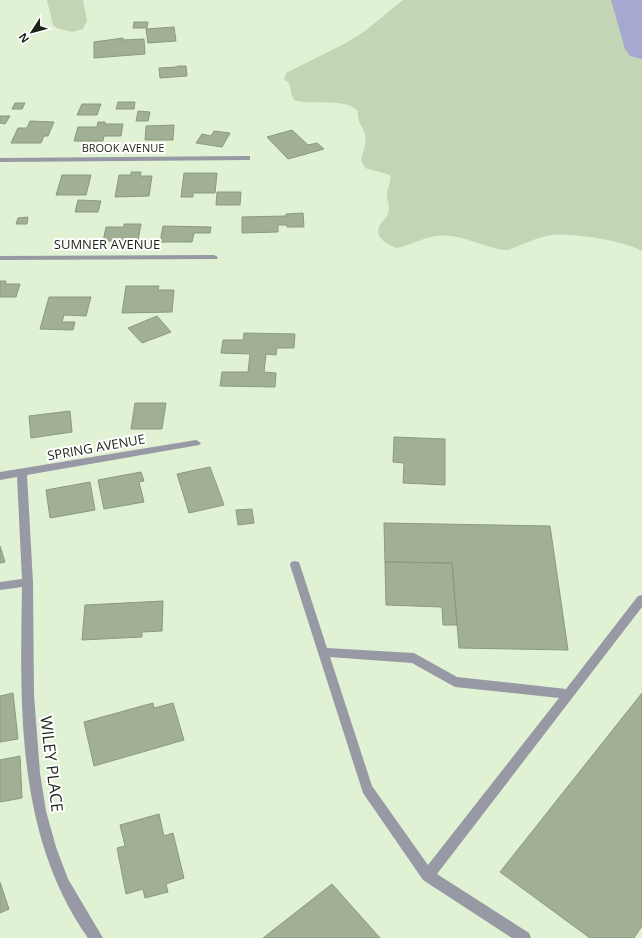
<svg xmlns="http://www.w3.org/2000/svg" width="642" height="938" font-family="'Open Sans',sans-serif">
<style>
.green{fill:#c4d5b6}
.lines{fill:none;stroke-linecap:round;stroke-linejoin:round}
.river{fill:#a5a8d0;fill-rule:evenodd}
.building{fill:#a1b095;stroke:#8b9a7f}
.service{fill:#9799a5;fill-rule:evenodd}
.minor{fill:#9799a5;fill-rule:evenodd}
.labels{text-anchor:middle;stroke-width:4;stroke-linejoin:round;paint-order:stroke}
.far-street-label{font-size:11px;fill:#1c2217;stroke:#fff}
.street-label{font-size:13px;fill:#1c2217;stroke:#fff}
.near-street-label{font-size:16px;fill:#1c2217;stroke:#fff}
</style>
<rect width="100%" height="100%" fill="#e1f1d4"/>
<!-- green -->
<path class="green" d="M 47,0 L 83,0 L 87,21 L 83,29 L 72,32 L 57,28 L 53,25 Z
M 403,0 L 642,0 L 642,251 C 622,240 575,233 552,235 C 537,237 522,245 508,250 L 503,250 C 480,246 460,233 436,236 C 422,238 410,245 397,248 C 388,245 375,239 379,227 C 381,222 386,219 388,214 C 391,204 386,200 387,193 C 388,187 392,180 390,175 L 365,168 L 361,160 C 363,152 367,144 365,135 C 363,126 357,123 358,111 C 345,97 312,106 294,100 C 290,94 292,88 288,82 L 284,80 L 286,73 L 344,44 L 365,31 Z"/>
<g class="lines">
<!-- river -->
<path class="river" d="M 611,0 L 642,0 L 642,59 L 630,56 L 625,49 Z"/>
</g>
<!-- building -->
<path class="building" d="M 134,22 L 148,22 L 147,28 L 133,28 Z
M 174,27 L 176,41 L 148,43 L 146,29 Z
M 123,38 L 123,40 L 144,39 L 145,54 L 94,58 L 94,42 Z
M 177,66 L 186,66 L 187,76 L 160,78 L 159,68 L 177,67 Z
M 118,102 L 135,102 L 134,109 L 116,109 Z
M 15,103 L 25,103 L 22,109 L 12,109 Z
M 82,104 L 101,104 L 97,115 L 77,115 Z
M 138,111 L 150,112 L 148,121 L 136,121 Z
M 0,116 L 10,116 L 5,124 L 0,123 Z
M 30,121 L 54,122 L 48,136 L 44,136 L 41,143 L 11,143 L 18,128 L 27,128 Z
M 98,122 L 105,122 L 105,124 L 123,124 L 121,136 L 104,136 L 103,141 L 74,141 L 78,127 L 97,127 Z
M 174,125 L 173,140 L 145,140 L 146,126 Z
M 292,130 L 308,145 L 317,143 L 324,149 L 288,159 L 267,137 Z
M 214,131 L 230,133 L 222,147 L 196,143 L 202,134 L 211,136 Z
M 131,172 L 141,172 L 140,176 L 152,176 L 149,196 L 115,197 L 119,175 L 131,175 Z
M 184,173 L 217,173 L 215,193 L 193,193 L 193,197 L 181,197 Z
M 62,175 L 91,175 L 86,195 L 56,195 Z
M 217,192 L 241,192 L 240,205 L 216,205 Z
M 78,200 L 101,201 L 98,212 L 75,212 Z
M 303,213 L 304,227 L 287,227 L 287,225 L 278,225 L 278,232 L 242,233 L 242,217 L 286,216 L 286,214 Z
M 28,217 L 27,224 L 16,224 L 18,218 Z
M 124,224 L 141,224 L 138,241 L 103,241 L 106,227 L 124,227 Z
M 163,226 L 211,227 L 210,233 L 194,233 L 192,242 L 160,242 Z
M 0,281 L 6,281 L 5,284 L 20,284 L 16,297 L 0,297 Z
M 126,286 L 159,286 L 158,290 L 174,290 L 172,312 L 122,313 Z
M 49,297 L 91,297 L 86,316 L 64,315 L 62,322 L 75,322 L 73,330 L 40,329 Z
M 157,316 L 171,332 L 142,343 L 128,328 Z
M 244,333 L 295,334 L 294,348 L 277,348 L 276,355 L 266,354 L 264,372 L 276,373 L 275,387 L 220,386 L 222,372 L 248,372 L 250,354 L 221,353 L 223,340 L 243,340 Z
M 135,403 L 166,403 L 162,429 L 131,429 Z
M 70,411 L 72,432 L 31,438 L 29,416 Z
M 394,437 L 445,439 L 445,485 L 403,483 L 404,463 L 393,462 Z
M 210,467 L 224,505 L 189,513 L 177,474 Z
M 141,472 L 144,481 L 139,482 L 144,502 L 104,509 L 98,480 Z
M 90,482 L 95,510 L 50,518 L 46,490 Z
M 252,509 L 254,523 L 238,525 L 236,510 Z
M 384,523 L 550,526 L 568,650 L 459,648 L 452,563 L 385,562 Z
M 0,546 L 5,562 L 0,563 Z
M 385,562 L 452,563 L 457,625 L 443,625 L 442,607 L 386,605 Z
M 163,601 L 162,631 L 142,632 L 142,637 L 82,640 L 85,605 Z
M 13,693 L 18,739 L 0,742 L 0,696 Z
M 642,693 L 642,926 L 634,938 L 590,938 L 500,872 Z
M 153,703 L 154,708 L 173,703 L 184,740 L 94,766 L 84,722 Z
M 20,756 L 22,798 L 0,802 L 0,760 Z
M 159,814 L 164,836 L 173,833 L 184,878 L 166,884 L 168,892 L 145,898 L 143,889 L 126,894 L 117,848 L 125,846 L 120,825 Z
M 0,882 L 9,909 L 0,913 Z
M 332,884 L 380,938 L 263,938 Z"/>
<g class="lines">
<!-- service -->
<path class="service" d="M 295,561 L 299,562 L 300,565 L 327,648 L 414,653 L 457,677 L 566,689 L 638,596 L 642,595 L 642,607 L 437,874 L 529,933 L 531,938 L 512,938 L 423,880 L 363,793 L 290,565 L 291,562 ZM 330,657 L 412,663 L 455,687 L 559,698 L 428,865 L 372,786 Z"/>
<!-- minor -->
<path class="minor" d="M 247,156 L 250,156 L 250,160 L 0,162 L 0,158 Z
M 214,255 L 218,257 L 217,259 L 0,260 L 0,256 Z
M 196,440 L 201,443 L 199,445 L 27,475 L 33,582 L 34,695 L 40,773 L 46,811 L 56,847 L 68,879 L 103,938 L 88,938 C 16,836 20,707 22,587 L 0,590 L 0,582 L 22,579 L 17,477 L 0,480 L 0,472 Z"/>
</g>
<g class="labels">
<!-- far-street labels -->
<g class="far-street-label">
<text x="123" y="152">BROOK AVENUE</text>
</g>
<!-- street labels -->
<g class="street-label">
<text x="107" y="249">SUMNER AVENUE</text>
<text transform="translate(96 447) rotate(-10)" y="5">SPRING AVENUE</text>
</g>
<!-- near-street labels -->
<g class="near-street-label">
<text transform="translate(52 764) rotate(83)" y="6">WILEY PLACE</text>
</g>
</g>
<!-- north arrow -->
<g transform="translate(32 32) rotate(234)" stroke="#ffffff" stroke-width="3" paint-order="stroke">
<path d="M0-3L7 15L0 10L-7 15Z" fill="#1c2217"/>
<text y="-6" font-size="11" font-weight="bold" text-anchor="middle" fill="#1c2217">N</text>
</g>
</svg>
